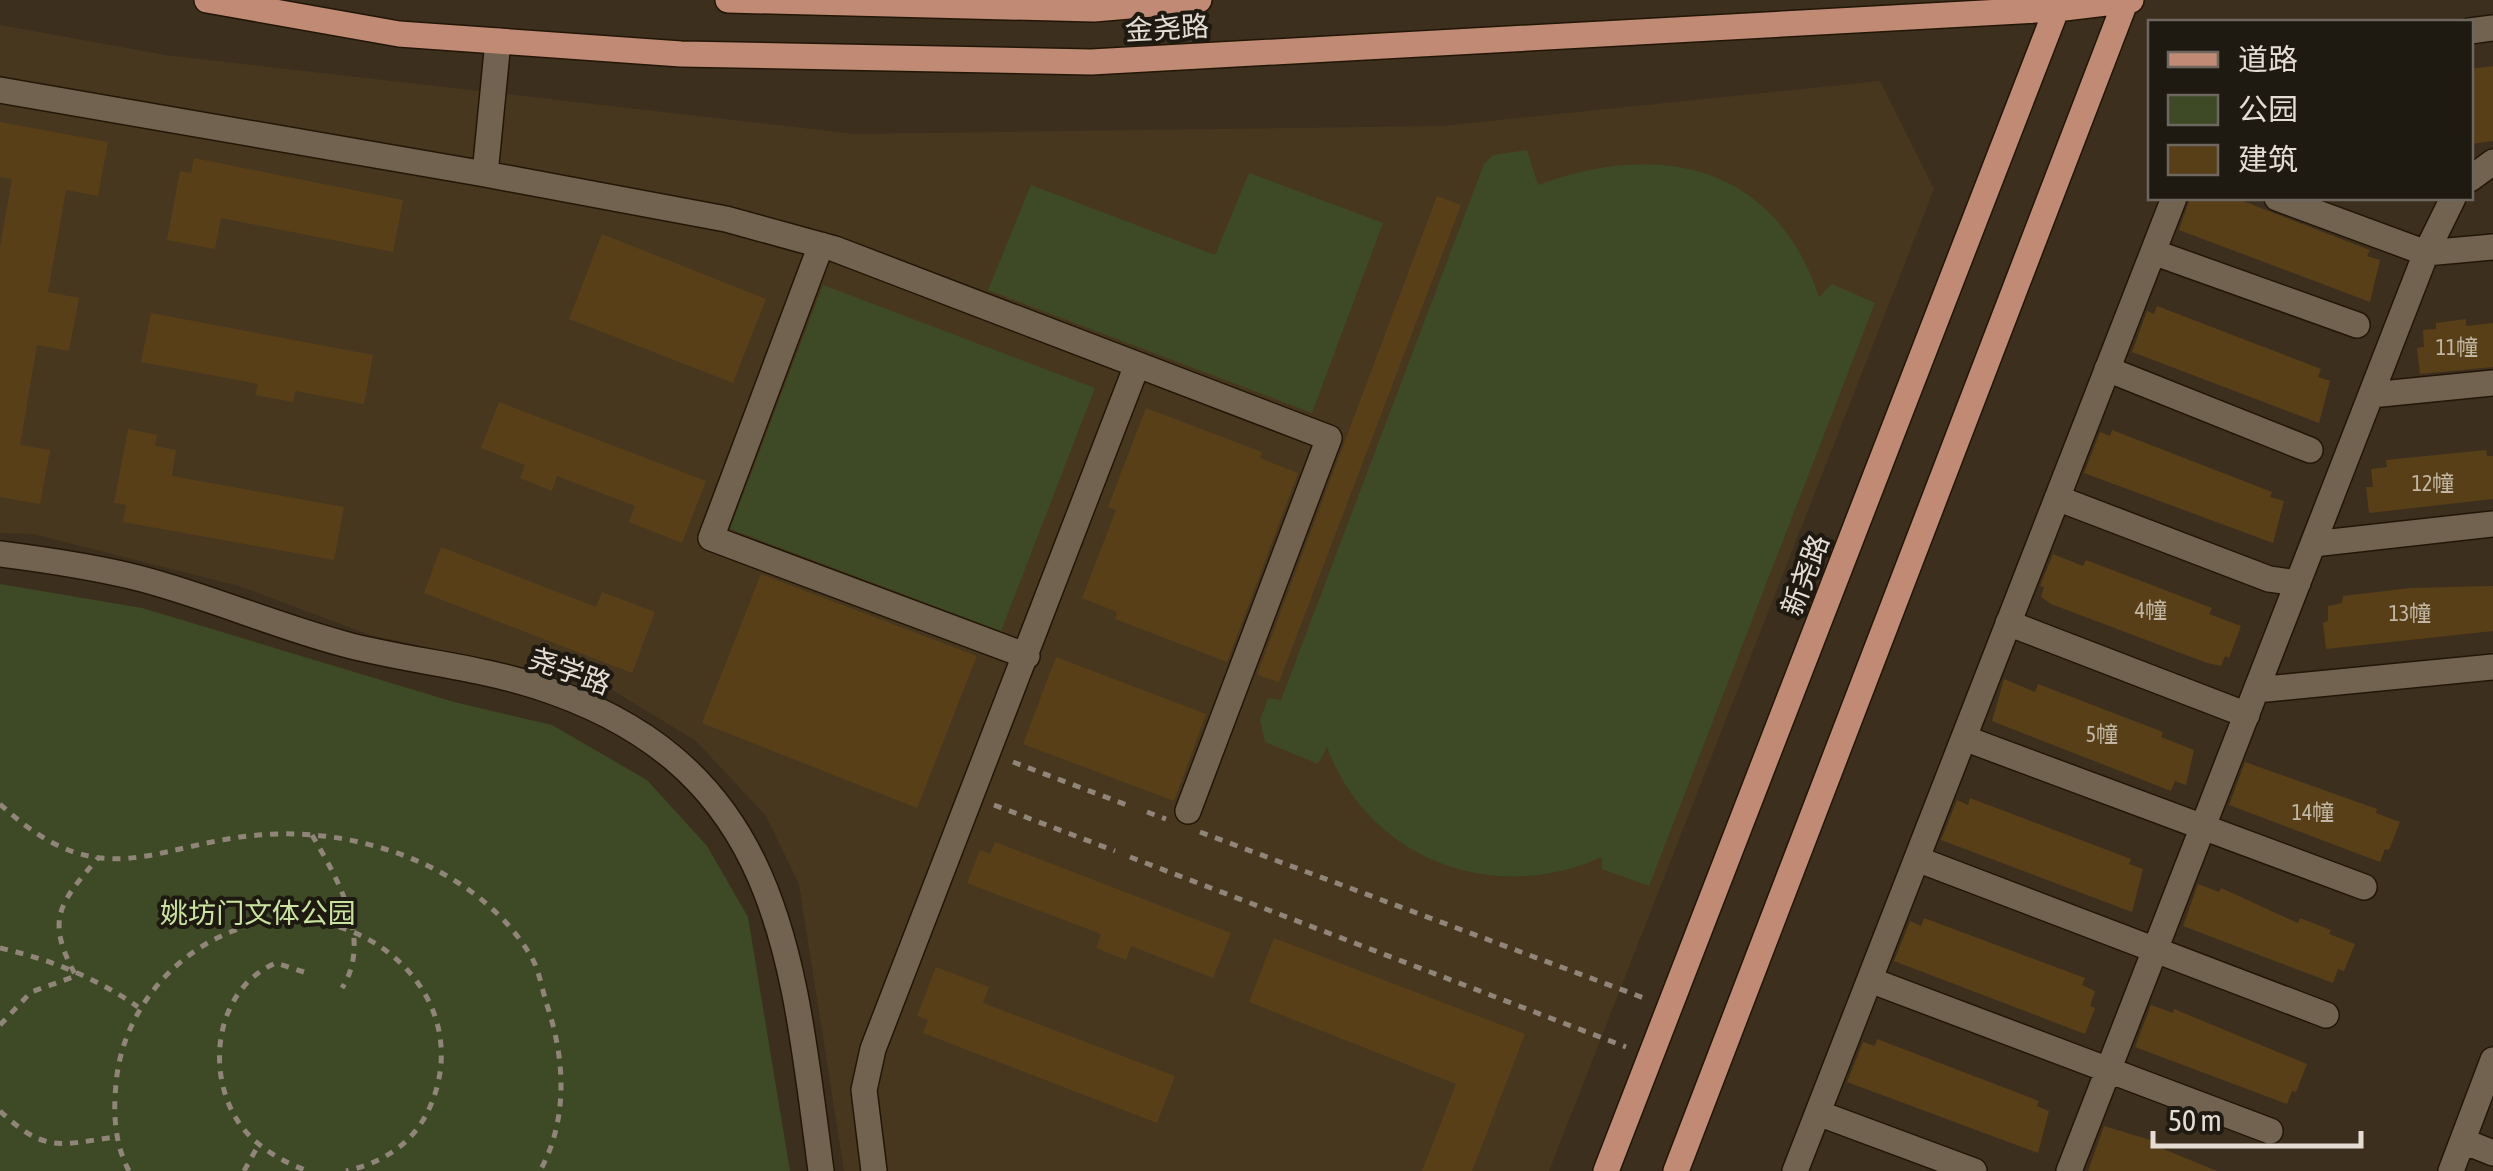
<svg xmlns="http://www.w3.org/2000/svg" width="2493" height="1171" font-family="'Asap Condensed','Noto Sans SC',sans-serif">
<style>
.built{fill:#47371f}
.green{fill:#3d4a25}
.building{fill:#583f18}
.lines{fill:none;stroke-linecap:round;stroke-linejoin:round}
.minor-casing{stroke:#221707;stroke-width:28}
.major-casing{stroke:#221707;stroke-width:28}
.path{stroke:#908578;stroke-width:5;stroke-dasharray:8 8;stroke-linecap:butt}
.minor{stroke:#716350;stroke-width:25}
.major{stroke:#c08a74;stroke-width:25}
.labels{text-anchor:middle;stroke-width:8;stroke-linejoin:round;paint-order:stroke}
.number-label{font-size:22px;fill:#c2b6a4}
.street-label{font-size:28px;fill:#e5ddd3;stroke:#1e1911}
.park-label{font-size:28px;fill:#cae49f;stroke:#1e1911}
</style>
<rect width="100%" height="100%" fill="#3c2f1e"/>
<!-- built -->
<path class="built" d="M 0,25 L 165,55 L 855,134 L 1442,126 L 1880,81 L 1934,189 L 1549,1171 L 844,1171 L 799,884 L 766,816 L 696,741 L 604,685 L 370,635 L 239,586 L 33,534 L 0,533 Z"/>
<!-- green -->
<path class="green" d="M 1527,150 L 1538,185 C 1659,140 1775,164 1819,297 L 1832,284 L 1875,303 L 1649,886 L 1602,869 L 1602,857 C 1494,906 1369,860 1327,747 L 1318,764 L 1265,742 L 1260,720 L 1268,698 L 1281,700 L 1484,164 L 1493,155 Z
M 1249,173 L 1383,223 L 1312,413 L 988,290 L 1031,185 L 1215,255 Z
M 823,285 L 1095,388 L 1001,631 L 730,529 Z
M 0,584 L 142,608 L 454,702 L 552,725 L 647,780 L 707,846 L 748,917 L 790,1171 L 0,1171 Z"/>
<!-- building -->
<path class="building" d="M 2493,66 L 2493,141 L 2470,144 L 2470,69 Z
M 0,122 L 108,142 L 98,196 L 66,190 L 48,292 L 79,298 L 69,351 L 37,345 L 20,445 L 50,450 L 40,504 L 0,497 L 0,247 L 12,179 L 0,177 Z
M 194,158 L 403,200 L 393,252 L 221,218 L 215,249 L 167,240 L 180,171 L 191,173 Z
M 1437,196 L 1461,205 L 1279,682 L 1257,675 Z
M 2190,198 L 2235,198 L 2370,250 L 2367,256 L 2380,260 L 2370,302 L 2179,230 Z
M 602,234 L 766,299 L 733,383 L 569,319 Z
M 2157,306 L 2321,369 L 2318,377 L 2330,381 L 2319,423 L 2132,352 L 2147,311 L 2154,314 Z
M 151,313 L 373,355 L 364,404 L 295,391 L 293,402 L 255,395 L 258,384 L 141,362 Z
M 2466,319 L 2466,326 L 2493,323 L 2493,367 L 2420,374 L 2417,348 L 2424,347 L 2423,330 L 2436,329 L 2436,323 Z
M 499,402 L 706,481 L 682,543 L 629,522 L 635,506 L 557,476 L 552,491 L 520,478 L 525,465 L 481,448 Z
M 1146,408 L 1262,452 L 1260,458 L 1298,473 L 1227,662 L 1115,619 L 1117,612 L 1082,598 L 1116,510 L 1108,507 Z
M 128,429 L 157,435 L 155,446 L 176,450 L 172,476 L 344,507 L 334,560 L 123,522 L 126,505 L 114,503 Z
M 2112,430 L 2272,492 L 2270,497 L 2284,501 L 2273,543 L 2084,473 L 2100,432 L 2110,436 Z
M 2486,450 L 2487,456 L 2493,456 L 2493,499 L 2369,513 L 2366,487 L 2373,487 L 2371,469 L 2387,467 L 2386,460 Z
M 441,547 L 596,607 L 602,592 L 655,612 L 632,673 L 424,593 Z
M 2053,554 L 2083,566 L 2086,560 L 2212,608 L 2209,614 L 2241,626 L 2229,658 L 2225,656 L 2221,666 L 2207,663 L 2051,604 L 2041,597 L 2044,587 L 2040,586 Z
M 761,574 L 977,656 L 917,808 L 702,723 Z
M 2493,586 L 2493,631 L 2326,649 L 2323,623 L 2328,621 L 2328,606 L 2342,603 L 2343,596 L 2410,588 Z
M 1056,657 L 1206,714 L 1174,801 L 1023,744 Z
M 2004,679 L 2035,692 L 2038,684 L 2163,732 L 2161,737 L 2194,750 L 2186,785 L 2175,781 L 2171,791 L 1992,721 Z
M 2245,762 L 2377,809 L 2376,813 L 2400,822 L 2389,850 L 2385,849 L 2380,862 L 2229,805 Z
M 1970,798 L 2131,859 L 2129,864 L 2143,869 L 2132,912 L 1941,840 L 1957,800 L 1968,805 Z
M 995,842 L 1231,933 L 1213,978 L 1131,946 L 1126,960 L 1096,948 L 1101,934 L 967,883 L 980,850 L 990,854 Z
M 2198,884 L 2219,892 L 2221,888 L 2298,923 L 2300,918 L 2331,930 L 2329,934 L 2355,944 L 2344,971 L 2338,969 L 2333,983 L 2183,926 Z
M 1924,918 L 2085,978 L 2082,985 L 2095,991 L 2090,1006 L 2095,1008 L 2085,1034 L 1894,961 L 1910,921 L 1921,926 Z
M 1274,938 L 1525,1034 L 1472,1171 L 1422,1171 L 1456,1084 L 1249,1002 Z
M 936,967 L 989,987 L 983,1003 L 1175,1076 L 1157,1123 L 923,1033 L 928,1020 L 917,1016 Z
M 2151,1005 L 2173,1013 L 2174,1009 L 2307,1064 L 2296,1092 L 2292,1091 L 2287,1104 L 2135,1047 Z
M 1877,1039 L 2039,1101 L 2037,1106 L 2049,1111 L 2038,1153 L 1847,1082 L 1863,1042 L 1875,1046 Z
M 2104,1126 L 2157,1142 L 2156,1146 L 2217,1171 L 2088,1171 Z"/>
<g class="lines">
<defs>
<path id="minor" d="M 2470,31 L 2493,28
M 0,90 L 485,174 L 498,41
M 485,174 L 726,219 L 835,249 L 1329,438 L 1188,811
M 2470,179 L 2493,162
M 2277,198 L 2426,253 L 2493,247
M 821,245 L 711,538 L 1027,656
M 2153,252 L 2357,325
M 2107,369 L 2310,450
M 2371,395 L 2493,383
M 2057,498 L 2269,579 L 2298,583
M 2313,544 L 2493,524
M 0,554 C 47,560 95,567 142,579 C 210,597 276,626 344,644 C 407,661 474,666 536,686 C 781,764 792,952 821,1171
M 2008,623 L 2247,715
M 2256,690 L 2493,667
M 1964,738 L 2364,887
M 1917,859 L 2326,1015
M 1870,980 L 2270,1131
M 1818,1113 L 1974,1171
M 2463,1141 L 2493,1153
M 874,1171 L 864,1090 L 873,1049 L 1137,365
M 1795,1171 L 2174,198
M 2069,1171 L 2426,253 L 2453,198
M 2451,1171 L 2493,1060"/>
<path id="major" d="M 207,0 L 399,34 L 681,54 L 1091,62 L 2056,9 L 2131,0
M 728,0 L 1094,9 L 1199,0
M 1606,1171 L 2060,0
M 1676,1171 L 2126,0"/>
</defs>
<!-- minor casing -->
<use href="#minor" class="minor-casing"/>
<!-- major casing -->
<use href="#major" class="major-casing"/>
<!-- path -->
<path class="path" d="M 1013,762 L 1132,807
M 0,804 C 107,904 159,837 277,834 C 372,831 483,873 532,958 C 539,971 542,988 546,1002 C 565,1057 569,1118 540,1171
M 994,805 L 1115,851
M 1147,812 L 1166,819
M 1200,832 L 1644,998
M 312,835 C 338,879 373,940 342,988
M 1130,857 L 1626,1047
M 0,948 C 49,959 97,978 138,1007
M 304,972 L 276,963 C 216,988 204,1071 239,1123 C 255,1146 282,1162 308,1171
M 0,1025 L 31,992 L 76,976 C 45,919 59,904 98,858
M 0,1111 C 45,1153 58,1145 115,1137
M 129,1171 C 113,1141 113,1107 117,1075 C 128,992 203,922 288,920 C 377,917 459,993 438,1083 C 426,1133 394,1160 346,1171
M 244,1171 L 259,1144"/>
<!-- minor -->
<use href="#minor" class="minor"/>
<!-- major -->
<use href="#major" class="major"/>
</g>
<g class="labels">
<!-- number labels -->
<g class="number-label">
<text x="2457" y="355">11幢</text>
<text x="2433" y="491">12幢</text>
<text x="2151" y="618">4幢</text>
<text x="2410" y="621">13幢</text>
<text x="2102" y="742">5幢</text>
<text x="2313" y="820">14幢</text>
</g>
<!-- street labels -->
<g class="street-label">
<text transform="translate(1167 28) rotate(-3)" y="10">金尧路</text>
<text transform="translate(1805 575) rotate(-69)" y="10">新尧路</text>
<text transform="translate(570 671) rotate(20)" y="10">尧学路</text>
</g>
<!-- park labels -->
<g class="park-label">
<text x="258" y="923">姚坊门文体公园</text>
</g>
</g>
<!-- legend -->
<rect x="2148" y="20" width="325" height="180" fill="#1e1911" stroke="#6e675f" stroke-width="2.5"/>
<rect x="2168" y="52" width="50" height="15" fill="#c08a74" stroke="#6e675f" stroke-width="2.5"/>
<text x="2238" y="70" font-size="30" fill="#e5ddd3">道路</text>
<rect x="2168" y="95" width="50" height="30" fill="#3d4a25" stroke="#6e675f" stroke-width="2.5"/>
<text x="2238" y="120" font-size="30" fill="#e5ddd3">公园</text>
<rect x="2168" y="145" width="50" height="30" fill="#583f18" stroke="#6e675f" stroke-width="2.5"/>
<text x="2238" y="170" font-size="30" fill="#e5ddd3">建筑</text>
<!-- scale -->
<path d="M2153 1131v15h208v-15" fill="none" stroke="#e5ddd3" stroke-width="5"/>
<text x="2168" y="1131" font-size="30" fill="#e5ddd3" stroke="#1e1911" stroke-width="8" paint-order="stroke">50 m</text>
</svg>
